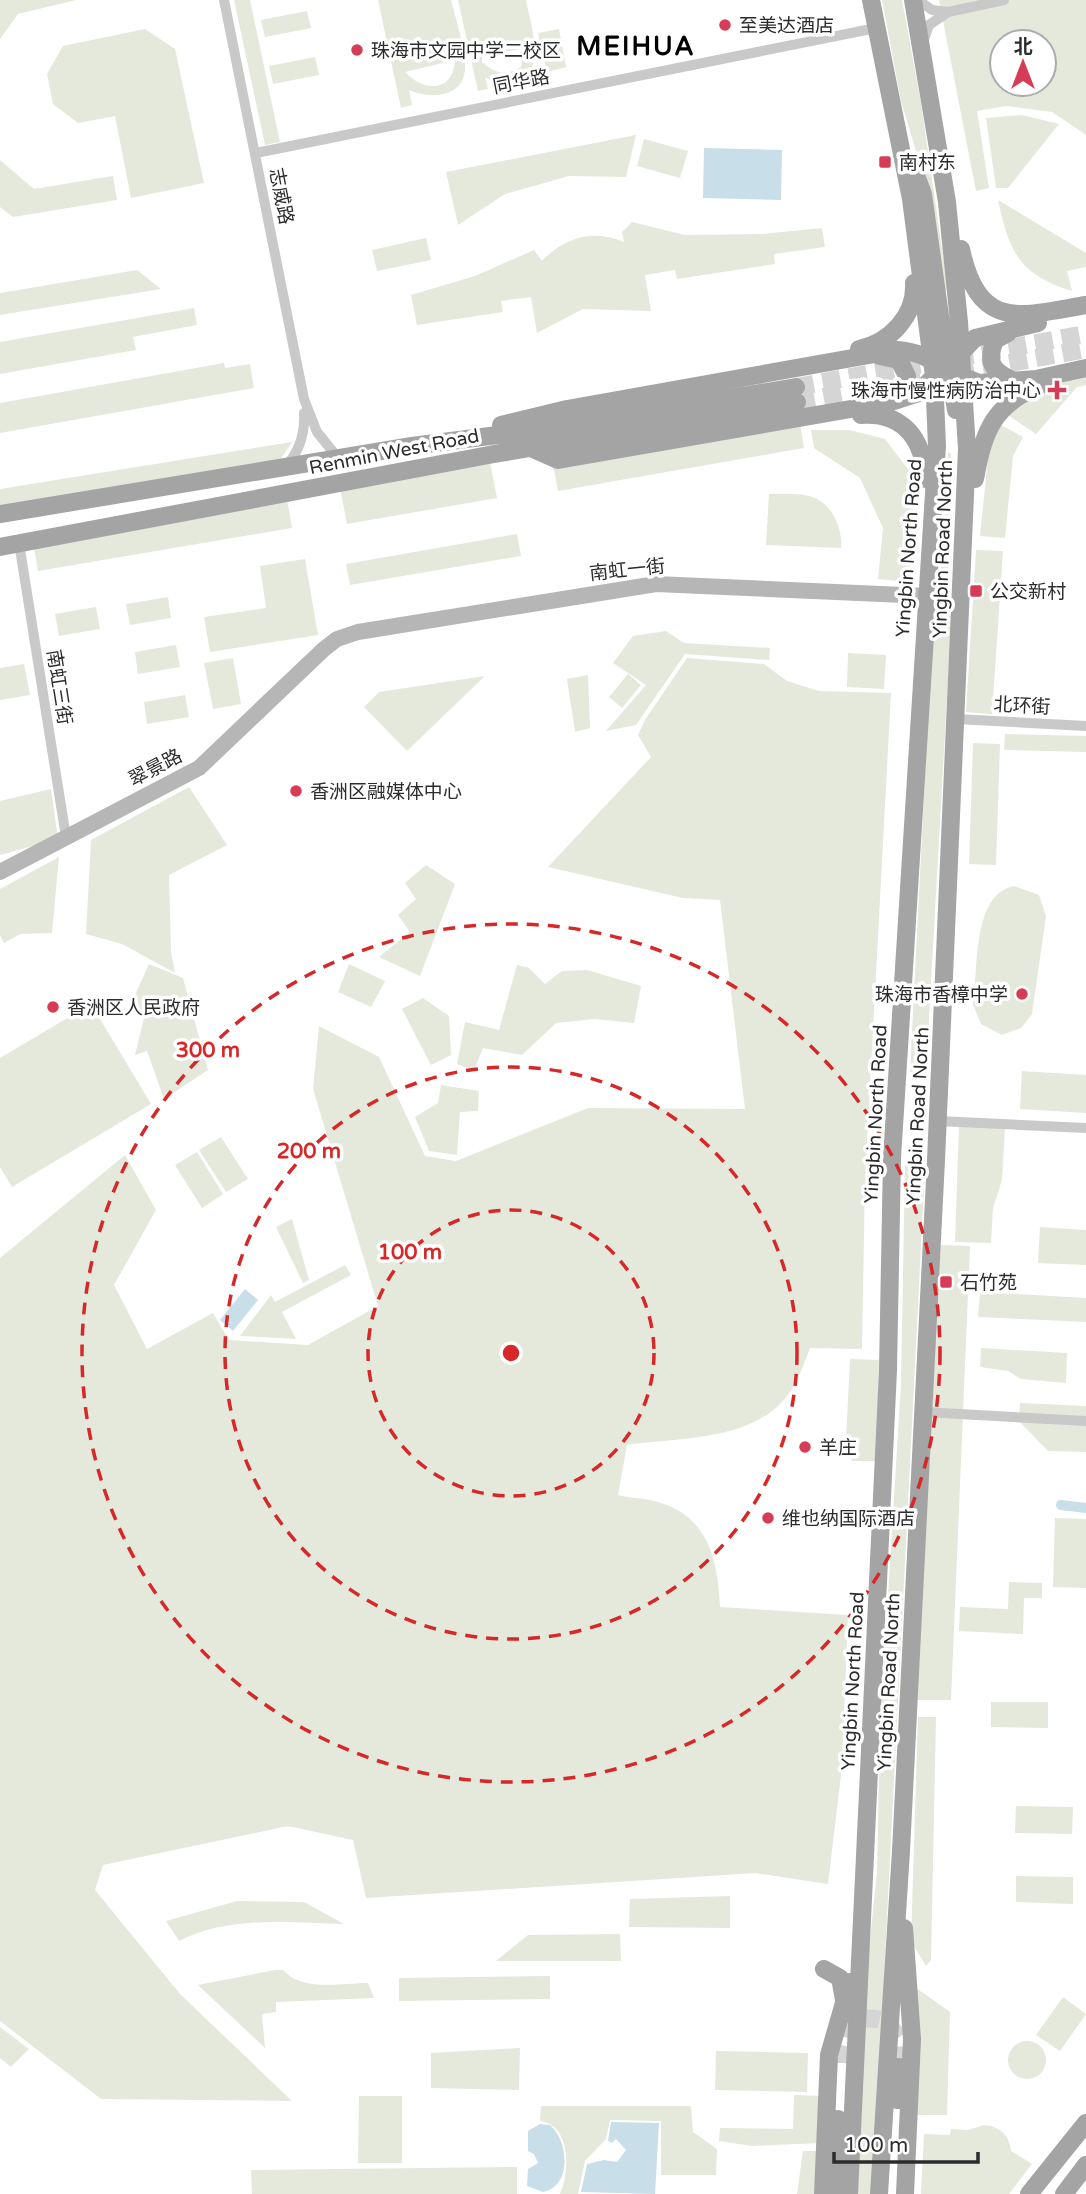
<svg xmlns="http://www.w3.org/2000/svg" width="1086" height="2194" font-family="'Varela Round','Noto Sans SC',sans-serif">
<style>
.green{fill:#e4e9db;fill-rule:evenodd}
.water{fill:#c8dee8}
.lines{fill:none;stroke-linecap:round;stroke-linejoin:round}
.canal{stroke:#c8dee8;stroke-width:10}
.primary-tunnel{stroke:#d5d5d5;stroke-width:18;stroke-dasharray:18 9;stroke-linecap:butt}
.minor{stroke:#c9c9c9;stroke-width:10}
.secondary{stroke:#b6b6b6;stroke-width:16}
.primary{stroke:#a4a4a4;stroke-width:18}
.ring{fill:none;stroke:#d62828;stroke-width:3.5;stroke-dasharray:12 9}
.poi-dot{fill:#d63c56;stroke:#fff;stroke-width:2.5}
.labels{text-anchor:middle;stroke-width:7;stroke-linejoin:round;paint-order:stroke}
.poi-label{font-size:19px;fill:#2c2c2c;stroke:#fff;text-anchor:start}
.street-label{font-size:19px;fill:#2c2c2c;stroke:#fff}
.district-label{font-size:26px;font-weight:bold;letter-spacing:2px;fill:#000;stroke:#fff}
.centre{fill:#d62828;stroke:#fff;stroke-width:3.5}
.ring-label{font-size:21px;text-anchor:middle;font-weight:bold;fill:#d62828;stroke:#fff;stroke-width:7;stroke-linejoin:round;paint-order:stroke}
</style>
<rect width="100%" height="100%" fill="#fff"/>
<!-- green -->
<path class="green" d="M 0,0 L 76,0 L 18,14 L 0,39 Z
M 234,0 L 250,0 L 280,142 L 265,145 Z
M 378,0 L 451,0 C 456,20 464,43 465,64 C 467,97 432,100 409,90 L 412,105 L 401,108 ZM 455,60 C 453,93 424,92 405,72 Z
M 458,0 L 526,0 C 530,25 550,75 511,83 C 501,85 494,83 485,77 L 488,89 L 478,91 ZM 525,48 L 521,67 C 505,76 496,74 482,62 L 482,56 Z
M 882,0 L 902,0 L 921,103 L 948,290 L 943,290 L 927,188 L 901,101 Z
M 939,0 L 1086,0 L 1086,135 L 1052,112 L 1006,106 L 977,111 L 989,188 L 976,191 ZM 1002,42 L 1044,42 L 1044,84 L 1002,84 Z
M 307,11 L 311,28 L 265,37 L 261,20 Z
M 145,29 L 175,49 L 204,183 L 131,198 L 115,116 L 78,123 L 53,104 L 47,74 L 63,46 Z
M 559,29 L 566,67 L 547,72 L 538,33 Z
M 315,57 L 319,75 L 273,84 L 269,66 Z
M 1022,115 L 1059,124 L 1008,188 L 996,188 L 986,118 Z
M 636,135 L 626,177 L 569,176 L 505,194 L 458,225 L 446,172 Z
M 644,139 L 688,151 L 680,178 L 637,166 Z
M 0,160 L 34,189 L 113,176 L 117,200 L 13,217 L 0,207 Z
M 998,200 L 1086,253 L 1086,267 L 1067,271 L 1072,291 C 1019,275 1009,251 998,200 Z
M 632,222 L 685,235 L 762,234 L 822,228 L 825,247 L 774,254 L 775,264 L 677,279 L 675,270 L 645,275 L 651,311 L 583,309 L 537,333 L 531,297 L 501,301 L 503,312 L 417,325 L 411,295 L 475,276 L 534,250 L 542,261 C 565,237 594,229 624,242 L 622,232 Z
M 426,238 L 431,260 L 377,271 L 372,250 Z
M 137,270 L 161,289 L 0,315 L 0,293 Z
M 194,308 L 197,325 L 133,337 L 136,350 L 0,374 L 0,342 Z
M 224,363 L 225,368 L 250,364 L 254,388 L 0,433 L 0,403 Z
M 1086,374 L 1086,385 L 1077,387 L 1036,434 L 1005,413 L 1032,394 Z
M 800,423 L 804,448 L 558,491 L 553,465 Z
M 1001,425 L 1023,437 L 1013,456 L 1005,538 L 980,536 L 989,449 Z
M 811,430 L 849,430 L 885,439 L 914,477 L 909,582 L 878,579 L 883,528 L 860,478 L 814,448 Z
M 292,442 L 276,466 L 0,512 L 0,489 Z
M 948,452 L 951,454 L 947,550 L 951,626 L 926,1072 L 910,1072 L 932,638 L 943,551 Z
M 490,462 L 497,498 L 347,524 L 340,488 Z
M 769,494 C 782,494 796,493 809,496 C 831,501 843,528 841,548 L 766,545 Z
M 287,499 L 292,528 L 38,571 L 33,542 Z
M 517,534 L 521,556 L 350,585 L 346,564 Z
M 976,550 L 1003,551 L 992,714 L 966,712 Z
M 305,559 L 318,635 L 210,652 L 204,617 L 266,608 L 260,566 Z
M 168,597 L 171,618 L 130,625 L 126,604 Z
M 96,607 L 100,629 L 59,636 L 55,614 Z
M 666,631 L 684,643 L 770,648 L 769,660 L 685,654 L 636,725 L 606,731 L 646,685 L 613,663 L 633,636 Z
M 176,645 L 180,667 L 138,674 L 135,652 Z
M 848,653 L 886,655 L 884,689 L 847,687 Z
M 233,658 L 241,704 L 213,709 L 204,663 Z
M 687,658 L 764,664 L 787,681 L 819,691 L 891,693 L 865,1180 L 862,1349 L 810,1348 C 803,1366 795,1390 780,1404 C 743,1441 675,1438 627,1445 L 618,1495 C 628,1498 640,1498 650,1500 C 707,1512 718,1557 720,1607 L 848,1615 L 842,1767 L 828,1884 L 756,1873 L 366,1898 L 353,1840 L 288,1826 L 103,1865 L 95,1890 L 180,1994 L 292,2101 L 101,2099 L 0,2021 L 0,1258 L 125,1155 L 156,1210 L 114,1285 L 147,1349 L 213,1313 L 229,1340 L 308,1345 L 378,1306 L 313,1089 L 319,1026 L 379,1057 L 425,1156 L 456,1161 L 588,1108 L 745,1109 L 720,900 L 683,898 L 548,867 L 651,757 L 638,735 L 645,720 Z
M 24,664 L 30,695 L 0,700 L 0,668 Z
M 628,674 L 641,685 L 622,708 L 609,697 Z
M 588,675 L 590,728 L 575,732 L 567,679 Z
M 485,676 L 407,751 L 364,707 L 379,692 Z
M 185,695 L 189,717 L 147,724 L 144,702 Z
M 1005,734 L 1086,736 L 1086,752 L 1004,750 Z
M 973,743 L 1000,744 L 996,865 L 969,864 Z
M 189,787 L 227,845 L 169,875 L 171,952 L 175,973 L 122,944 L 86,934 L 91,840 Z
M 51,789 L 58,839 L 0,855 L 0,801 Z
M 59,857 L 52,933 L 20,934 L 4,943 L 0,935 L 0,889 Z
M 426,865 L 455,884 L 420,976 L 379,957 L 410,932 L 398,915 L 416,899 L 405,883 Z
M 1014,886 L 1039,895 L 1046,916 L 1032,1014 L 1021,1028 L 1002,1035 L 981,1024 L 973,1005 L 974,995 C 978,961 974,894 1014,886 Z
M 149,964 L 183,978 L 208,1070 L 164,1099 L 147,1051 L 135,1055 L 144,1018 L 130,1006 Z
M 349,964 L 385,981 L 371,1007 L 338,992 Z
M 517,965 L 529,968 L 545,984 L 562,971 L 587,970 L 641,986 L 634,1023 L 595,1019 L 556,1023 L 522,1055 L 483,1048 L 474,1070 L 457,1064 L 465,1022 L 499,1030 Z
M 423,998 L 449,1016 L 451,1055 L 431,1065 L 402,1009 Z
M 91,1004 L 151,1104 L 12,1187 L 0,1167 L 0,1058 Z
M 1022,1071 L 1086,1075 L 1086,1113 L 1020,1109 Z
M 441,1085 L 479,1091 L 478,1111 L 460,1112 L 457,1155 L 429,1151 L 415,1117 L 438,1103 Z
M 959,1124 L 1005,1127 L 1002,1180 L 993,1208 L 991,1243 L 955,1242 Z
M 221,1137 L 248,1179 L 226,1192 L 199,1150 Z
M 197,1152 L 223,1194 L 202,1208 L 175,1165 Z
M 905,1165 L 925,1167 L 873,2194 L 856,2194 L 865,1988 L 877,1872 L 880,1725 L 901,1384 Z
M 292,1219 L 309,1280 L 303,1283 L 276,1227 Z
M 1040,1227 L 1086,1230 L 1086,1265 L 1038,1263 Z
M 940,1245 L 970,1246 L 951,1700 L 915,1700 Z
M 345,1265 L 351,1275 L 282,1312 L 296,1339 L 240,1336 L 271,1295 L 275,1302 Z
M 980,1292 L 1086,1298 L 1086,1322 L 978,1317 Z
M 981,1348 L 1067,1353 L 1066,1383 L 1021,1379 L 1008,1371 L 980,1367 Z
M 850,1359 L 879,1360 L 877,1461 L 852,1461 L 846,1440 Z
M 1020,1403 L 1086,1406 L 1086,1452 L 1048,1451 L 1019,1421 Z
M 1055,1518 L 1086,1519 L 1086,1588 L 1053,1587 Z
M 1009,1582 L 1042,1583 L 1042,1598 L 1024,1598 L 1023,1634 L 959,1631 L 960,1607 L 1008,1609 Z
M 991,1702 L 1048,1702 L 1048,1728 L 991,1727 Z
M 918,1717 L 936,1717 L 931,1960 L 926,1966 L 911,1941 Z
M 1016,1806 L 1073,1807 L 1072,1834 L 1015,1833 Z
M 1016,1876 L 1073,1877 L 1073,1904 L 1016,1902 Z
M 730,1896 L 730,1928 L 629,1927 L 630,1899 Z
M 237,1901 L 304,1902 L 344,1924 C 289,1923 229,1915 179,1941 L 166,1921 Z
M 620,1934 L 621,1961 L 496,1961 L 528,1935 Z
M 275,1970 L 283,1970 C 302,1992 341,1983 368,1983 L 374,1998 L 276,2002 L 276,2012 L 262,2014 L 265,2048 L 198,1985 Z
M 550,1976 L 550,1999 L 399,2001 L 399,1978 Z
M 912,1985 L 950,2012 L 947,2115 L 912,2115 Z
M 1063,1997 L 1086,2014 L 1060,2051 L 1036,2035 Z
M 0,2027 L 29,2049 L 11,2067 L 0,2058 Z
M1008 2060a19 19 0 1 1 38 0a19 19 0 1 1-38 0Z
M 520,2048 L 519,2090 L 431,2088 L 431,2053 Z
M 716,2051 L 808,2053 L 807,2092 L 715,2090 Z
M 794,2095 L 825,2096 L 821,2143 L 752,2146 L 719,2141 L 720,2128 L 793,2129 Z
M 359,2096 L 402,2096 L 402,2163 L 358,2163 Z
M 541,2106 L 691,2106 L 693,2132 L 717,2149 L 716,2175 L 661,2175 L 661,2121 L 610,2120 L 606,2139 L 585,2161 L 578,2194 L 560,2194 C 570,2171 571,2125 540,2121 Z
M 984,2125 C 1001,2127 1009,2135 1011,2151 L 1032,2164 L 1009,2194 L 921,2194 L 924,2134 L 950,2135 L 951,2129 L 968,2130 Z
M 803,2151 L 821,2151 L 819,2194 L 797,2194 Z
M 517,2167 L 517,2194 L 252,2194 L 251,2170 Z"/>
<!-- water -->
<path class="water" d="M 704,148 L 782,150 L 781,200 L 703,198 Z
M 245,1289 L 258,1300 L 233,1331 L 220,1320 Z
M 611,2122 L 659,2123 L 655,2194 L 581,2192 L 587,2164 L 604,2160 L 617,2162 L 626,2150 L 616,2139 L 612,2143 L 608,2141 Z
M 540,2124 L 550,2125 C 569,2141 572,2187 543,2192 L 527,2186 L 528,2169 L 538,2163 L 534,2154 L 528,2151 L 528,2131 Z"/>
<g class="lines">
<!-- canal -->
<path class="canal" d="M 1061,1505 L 1086,1508"/>
<!-- primary-tunnel -->
<path class="primary-tunnel" d="M 796,387 L 1086,334
M 797,402 L 1086,349
M 839,2063 C 840,2031 849,2011 886,2021 L 899,2038 L 899,2067"/>
<!-- minor -->
<path class="minor" d="M 224,0 L 304,399 L 317,432 L 338,458
M 918,0 L 932,10 L 948,12 L 929,25 L 923,42
M 948,12 L 1004,0
M 256,153 L 876,28
M 284,468 C 299,453 305,433 304,413
M 19,543 L 66,837
M 956,719 L 1086,726
M 938,1121 L 1086,1128
M 923,1412 L 1086,1421"/>
<!-- secondary -->
<path class="secondary" d="M 0,872 L 199,768 L 324,649 L 337,639 L 358,632 L 656,584 L 926,596"/>
<!-- primary -->
<path class="primary" d="M 914,170 L 923,194 L 944,344 L 962,376 L 979,383 L 1036,379 L 1086,368
M 961,249 C 979,332 1020,316 1086,305
M 1008,333 L 995,340 C 986,363 992,371 1014,381
M 859,349 C 890,343 916,315 914,283
M 880,356 L 899,360 L 907,376 L 905,390 L 891,402
M 957,357 L 975,338 L 1038,323
M 861,415 C 904,412 923,439 926,479
M 501,425 L 567,409 L 897,350 C 935,353 951,372 956,410
M 531,448 L 558,460 L 891,402 L 919,393 L 934,376 L 957,329
M 975,479 C 984,429 994,404 1043,384
M 0,514 L 412,446 L 567,426 L 796,387
M 0,547 L 494,454 L 797,402
M 904,1928 L 912,2039 L 905,2194
M 824,1969 L 840,1978 L 844,2000
M 897,2100 L 899,2067
M 835,2193 L 838,2119
M 823,2194 L 829,2055 L 850,1982
M 849,2194 L 888,1370 L 892,1158 L 937,446 L 934,376 L 911,199 L 871,0
M 879,2194 L 901,1851 L 936,1160 L 967,449 L 959,322 L 947,202 L 913,0
M 1029,2194 L 1086,2123
M 1064,2194 L 1086,2165"/>
</g>
<!-- distance rings -->
<g class="ring">
<circle cx="511" cy="1353" r="143"/>
<circle cx="511" cy="1353" r="286"/>
<circle cx="511" cy="1353" r="429"/>
</g>
<!-- markers -->
<g class="poi-dot">
<circle cx="725" cy="25" r="7"/>
<circle cx="357" cy="50" r="7"/>
<rect x="878" y="155" width="14" height="14" rx="3.5"/>
<path d="M1053.5 379.5h7v7h7v7h-7v7h-7v-7h-7v-7h7z"/>
<rect x="969" y="584" width="14" height="14" rx="3.5"/>
<circle cx="296" cy="791" r="7"/>
<circle cx="1022" cy="994" r="7"/>
<circle cx="53" cy="1007" r="7"/>
<rect x="939" y="1275" width="14" height="14" rx="3.5"/>
<circle cx="805" cy="1447" r="7"/>
<circle cx="768" cy="1518" r="7"/>
</g>
<g class="labels">
<!-- poi labels -->
<g class="poi-label">
<text x="739" y="32">至美达酒店</text>
<text x="371" y="57">珠海市文园中学二校区</text>
<text x="899" y="169">南村东</text>
<text x="1041" y="397" text-anchor="end">珠海市慢性病防治中心</text>
<text x="990" y="598">公交新村</text>
<text x="310" y="798">香洲区融媒体中心</text>
<text x="1008" y="1001" text-anchor="end">珠海市香樟中学</text>
<text x="67" y="1014">香洲区人民政府</text>
<text x="960" y="1289">石竹苑</text>
<text x="819" y="1454">羊庄</text>
<text x="782" y="1525">维也纳国际酒店</text>
</g>
<!-- street labels -->
<g class="street-label">
<text transform="translate(521 81) rotate(-11)" y="7">同华路</text>
<text transform="translate(282 196) rotate(79)" y="7">志威路</text>
<text transform="translate(394 451) rotate(-11)" y="7">Renmin West Road</text>
<text transform="translate(908 548) rotate(-86)" y="7">Yingbin North Road</text>
<text transform="translate(942 549) rotate(-88)" y="7">Yingbin Road North</text>
<text transform="translate(627 569) rotate(-6)" y="7">南虹一街</text>
<text transform="translate(60 687) rotate(81)" y="7">南虹三街</text>
<text transform="translate(1022 705) rotate(3)" y="7">北环街</text>
<text transform="translate(155 767) rotate(-28)" y="7">翠景路</text>
<text transform="translate(875 1114) rotate(-87)" y="7">Yingbin North Road</text>
<text transform="translate(917 1116) rotate(-87)" y="7">Yingbin Road North</text>
<text transform="translate(852 1681) rotate(-87)" y="7">Yingbin North Road</text>
<text transform="translate(888 1682) rotate(-87)" y="7">Yingbin Road North</text>
</g>
<!-- district labels -->
<g class="district-label">
<text x="636" y="55">MEIHUA</text>
</g>
</g>
<circle cx="511" cy="1353" r="10" class="centre"/>
<g class="ring-label">
<text x="208" y="1057">300 m</text>
<text x="309" y="1158">200 m</text>
<text x="410" y="1259">100 m</text>
</g>
<!-- north arrow -->
<g transform="translate(1023 63)"><circle r="33" fill="#ffffff" stroke="#ababab" stroke-width="2"/>
<path d="M0-5L12 26L0 18L-12 26Z" fill="#d63c56"/>
<text y="-10" font-size="19" font-weight="bold" text-anchor="middle" fill="#2c2c2c">北</text>
</g>
<!-- scale -->
<path d="M834 2152v10h144v-10" fill="none" stroke="#2c2c2c" stroke-width="3.5"/>
<text x="844" y="2152" font-size="21" fill="#2c2c2c" stroke="#ffffff" stroke-width="5" paint-order="stroke">100 m</text>
</svg>
